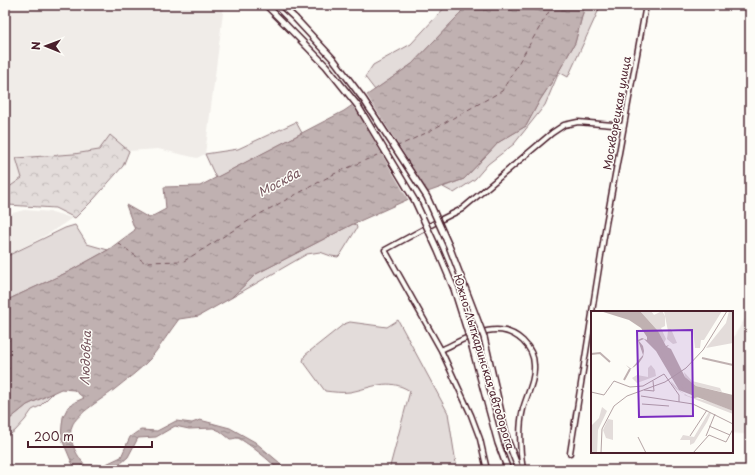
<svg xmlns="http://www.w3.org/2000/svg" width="755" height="475" font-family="'Playpen Sans',sans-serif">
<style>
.built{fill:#f0ece8}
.grass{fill:#e3dcda;stroke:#967e82}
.forest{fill:url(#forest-crowns);stroke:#967e82}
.water{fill:url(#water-ripples);stroke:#91777b}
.pier{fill:#fdfcf7}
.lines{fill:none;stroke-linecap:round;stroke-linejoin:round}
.ferry{stroke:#73525a;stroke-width:1;stroke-dasharray:5 4;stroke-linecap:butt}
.minor-casing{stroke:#4a1f2b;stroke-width:7}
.major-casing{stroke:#4a1f2b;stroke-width:8}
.minor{stroke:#fdfcf7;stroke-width:4}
.major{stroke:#fdfcf7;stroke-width:5}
.major-bridge-casing{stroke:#4a1f2b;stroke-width:8;stroke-linecap:butt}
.major-bridge{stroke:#fdfcf7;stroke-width:5}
.labels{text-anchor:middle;stroke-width:3;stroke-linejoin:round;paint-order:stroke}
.street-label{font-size:11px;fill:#4a1f2b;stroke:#fdfcf7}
.water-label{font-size:12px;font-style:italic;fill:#73525a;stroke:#fdfcf7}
.inset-river{fill:none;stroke:#c0b1b1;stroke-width:2}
.inset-road{fill:none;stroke:#b5a4a5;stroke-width:1}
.view{fill:#7b2cbf;fill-opacity:0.15;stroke:#7b2cbf;stroke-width:2}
.inset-edge{fill:none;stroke:#4a1f2b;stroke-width:2}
</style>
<defs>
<pattern id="forest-crowns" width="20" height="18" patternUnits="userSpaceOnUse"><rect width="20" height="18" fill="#e3dcda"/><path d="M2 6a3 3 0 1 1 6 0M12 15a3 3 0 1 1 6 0" fill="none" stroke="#c4bcbb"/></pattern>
<pattern id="water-ripples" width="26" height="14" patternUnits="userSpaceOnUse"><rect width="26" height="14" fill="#c0b1b1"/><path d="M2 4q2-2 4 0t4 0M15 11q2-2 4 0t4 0" fill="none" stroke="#9e8f90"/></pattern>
</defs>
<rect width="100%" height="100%" fill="#fdfcf7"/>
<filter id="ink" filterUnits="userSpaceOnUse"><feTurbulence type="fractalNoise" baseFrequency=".025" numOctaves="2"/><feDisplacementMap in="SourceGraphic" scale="8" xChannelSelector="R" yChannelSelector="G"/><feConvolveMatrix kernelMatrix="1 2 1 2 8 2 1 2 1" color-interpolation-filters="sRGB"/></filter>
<g filter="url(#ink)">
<!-- built -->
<path class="built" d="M 5,5 L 224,5 L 205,154 L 197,158 L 158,149 L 129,151 L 110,135 L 99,150 L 74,154 L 16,158 L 22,178 L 5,190 Z
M 24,210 L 52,212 L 72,218 L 50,233 L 5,257 L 5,215 Z
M 750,311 L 750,435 L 732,433 L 732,339 Z"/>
<!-- grass -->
<path class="grass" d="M 447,5 L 466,5 L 458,16 L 412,64 L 375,90 L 365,77 L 373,65 L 411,44 Z
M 585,5 L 601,5 L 568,77 L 559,72 L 545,105 L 514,144 L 488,164 L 475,179 L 454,193 L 443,187 L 464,179 L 499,142 L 526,126 L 540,100 L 559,71 L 575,43 Z
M 296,122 L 302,133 L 216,178 L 205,154 L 238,149 Z
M 353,224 L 356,225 L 357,228 L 341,254 L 338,257 L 331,256 L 320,252 L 307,254 L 231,298 L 256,274 Z
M 75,225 L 87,244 L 108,250 L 68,272 L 5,301 L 5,257 L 65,228 Z
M 398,320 L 448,413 L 457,470 L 389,470 L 410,391 C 388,377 372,388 350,392 C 342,393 333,392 325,391 L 303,361 L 305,355 L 344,324 L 350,322 L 387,327 Z
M 53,393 L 40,406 L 32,410 L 25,420 L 15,431 L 5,438 L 5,423 L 27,405 Z"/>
<!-- forest -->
<path class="forest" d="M 110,135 L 129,151 L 123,166 L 94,199 L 75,218 L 55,208 L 8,205 L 5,206 L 5,190 L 22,178 L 16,158 L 74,154 L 99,150 Z"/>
<!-- water -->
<path class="water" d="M 466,5 L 585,5 L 575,43 L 559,71 L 540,100 L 526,126 L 499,142 L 464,179 L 411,198 L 353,224 L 256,274 L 231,298 L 199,316 L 179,319 C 169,332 160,347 150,359 C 140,370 126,380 115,389 C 104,398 76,414 72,426 C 67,439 77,456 85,465 L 98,465 L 102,466 L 121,457 L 130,437 L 137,432 L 141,430 L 157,431 L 176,421 L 192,423 L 200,420 L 230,428 L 255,442 L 280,463 L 284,470 L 278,470 C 276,465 242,438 237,438 C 235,438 233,439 230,439 L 220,431 L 213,428 L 189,429 L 175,426 L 156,437 L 138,438 L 128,457 L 120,464 L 111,470 L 80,470 L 75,467 L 72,463 L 61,437 L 62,425 L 63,417 L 68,407 L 75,402 L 84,398 L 74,390 L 61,389 L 27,405 L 5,423 L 5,301 L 68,272 L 108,250 L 135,230 L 126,205 L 149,218 L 166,209 L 164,187 L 200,186 L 344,111 L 412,64 L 458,16 Z"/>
<!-- pier -->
<path class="pier" d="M 366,94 L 424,185 L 429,194 L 409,201 L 359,115 L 351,104 Z"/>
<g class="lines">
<!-- ferry -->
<path class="ferry" d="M 396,147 L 426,133 L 502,91 L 551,8 L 560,5
M 387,151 L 393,148
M 118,243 L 144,262 L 184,261 L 258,215 L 334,174 L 384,152"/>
<defs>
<path id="minor" d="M 592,312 L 606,224 L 646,5
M 441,350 C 467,338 498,317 523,341 C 529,347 534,356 534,365 C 535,381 527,394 523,409 C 518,429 520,450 523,470
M 570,453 L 592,314
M 487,470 L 480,439 L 471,415 L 441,350 L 385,250 L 442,219 L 462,209 L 552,133 L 564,125 L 578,122 L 624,126"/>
<path id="major" d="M 266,5 L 286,25
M 281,5 L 295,18
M 484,337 L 507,439 L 519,470
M 471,343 L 498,443 L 508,470"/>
</defs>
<!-- minor casing -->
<use href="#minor" class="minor-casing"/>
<!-- major casing -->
<use href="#major" class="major-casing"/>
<!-- minor -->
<use href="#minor" class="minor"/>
<!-- major -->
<use href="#major" class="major"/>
<defs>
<path id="major-bridge" d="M 295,18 L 334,60 L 364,100 L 427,197 L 449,246 L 484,337
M 286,25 L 326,66 L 358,106 L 415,201 L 438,251 L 454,289 L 471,343"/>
</defs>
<!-- major-bridge casing -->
<use href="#major-bridge" class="major-bridge-casing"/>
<!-- major-bridge -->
<use href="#major-bridge" class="major-bridge"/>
</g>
</g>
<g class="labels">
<!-- street labels -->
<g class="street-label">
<text transform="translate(617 113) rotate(-80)" y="4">Москворецкая улица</text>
<text transform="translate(484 362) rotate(73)" y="4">Южно-Лыткаринская автодорога</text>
</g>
<!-- water labels -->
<g class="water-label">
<text transform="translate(279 183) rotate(-28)" y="4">Москва</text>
<text transform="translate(86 358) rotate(-88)" y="4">Людовна</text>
</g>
</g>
<!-- overview -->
<g transform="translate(591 311)">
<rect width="142" height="142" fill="#fdfcf7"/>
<path d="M 49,0 L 52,0 L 62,14 L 52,0 L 60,0 L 63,4 L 71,0 L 74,5 L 74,15 L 70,17 L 75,28 L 73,32 L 67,20 ZM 60,54 L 64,59 L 65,65 L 46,72 L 41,67 L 46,64 L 57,66 L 57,57 ZM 93,61 L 101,70 L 129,77 L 131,81 L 105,75 L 94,66 ZM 80,70 L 88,79 L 97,85 L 120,91 L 142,100 L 142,103 L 93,84 L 94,83 L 90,81 L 85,78 L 81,74 ZM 118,101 L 120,102 L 116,111 L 103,132 L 99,134 L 99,129 L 89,129 L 92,124 L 103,126 Z" fill="#e3dcda"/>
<path d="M 73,0 L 131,0 L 113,29 L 110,29 L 109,37 L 104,37 L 102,19 L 80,18 L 86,32 L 82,33 L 76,28 L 77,20 ZM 138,0 L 142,0 L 142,32 L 115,37 L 135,12 ZM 11,96 L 16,100 L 7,119 L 6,142 L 0,142 L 0,115 L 8,107 ZM 17,108 L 22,109 L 22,129 L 15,127 L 12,119 Z" fill="#e3dcda"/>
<path d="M 9,0 L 49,0 L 67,20 L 75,35 L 78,34 L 76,36 L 80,38 L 94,66 L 105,75 L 142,84 L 142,100 L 88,79 L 65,40 L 53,28 L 48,30 L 52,35 L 53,40 L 52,46 L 48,52 L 43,56 L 39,58 L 35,54 L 17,51 L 35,54 L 39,57 L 41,57 L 52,44 L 47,29 L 51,27 L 56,29 L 56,26 L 50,17 L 38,9 Z" fill="#c0b1b1"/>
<path class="inset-river" d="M 73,33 L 71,40 L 92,76 L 101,82 L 103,86 L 112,84 L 142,89M 0,43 L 9,42 L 19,51M 111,47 L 142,54M 33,69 L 39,58"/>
<path class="inset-road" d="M 53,79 L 63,80 L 62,70M 0,81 L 13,84 L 23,70 L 39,76 L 52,75 L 73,63 L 88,84 L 88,91M 50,85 L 102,93 L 142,113M 51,93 L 78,95M 118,115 L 139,124M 99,125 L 116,99M 115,125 L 124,103M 47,126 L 55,142M 10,142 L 11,118 L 23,95 L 36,85 L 74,71 L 95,57 L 112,39 L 136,0M 102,142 L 118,124 L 135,131 L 142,118"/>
<path class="view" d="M 101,19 L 102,105 L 48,106 L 46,20 Z"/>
<rect width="142" height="142" class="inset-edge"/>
</g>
<!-- margin -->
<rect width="755" height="475" fill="none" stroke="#fdfcf7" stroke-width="20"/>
<rect x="10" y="10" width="735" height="455" fill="none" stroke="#4a1f2b" stroke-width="1.5" filter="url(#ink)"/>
<!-- north arrow -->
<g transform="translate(46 46) rotate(271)" stroke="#fdfcf7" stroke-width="3" paint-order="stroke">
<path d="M0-3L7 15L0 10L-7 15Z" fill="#4a1f2b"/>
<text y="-6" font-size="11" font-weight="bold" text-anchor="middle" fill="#4a1f2b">N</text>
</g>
<!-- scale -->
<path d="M28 441v6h124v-6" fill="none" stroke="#4a1f2b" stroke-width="2"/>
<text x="34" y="441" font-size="12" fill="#4a1f2b" stroke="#fdfcf7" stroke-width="3" paint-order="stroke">200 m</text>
</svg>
